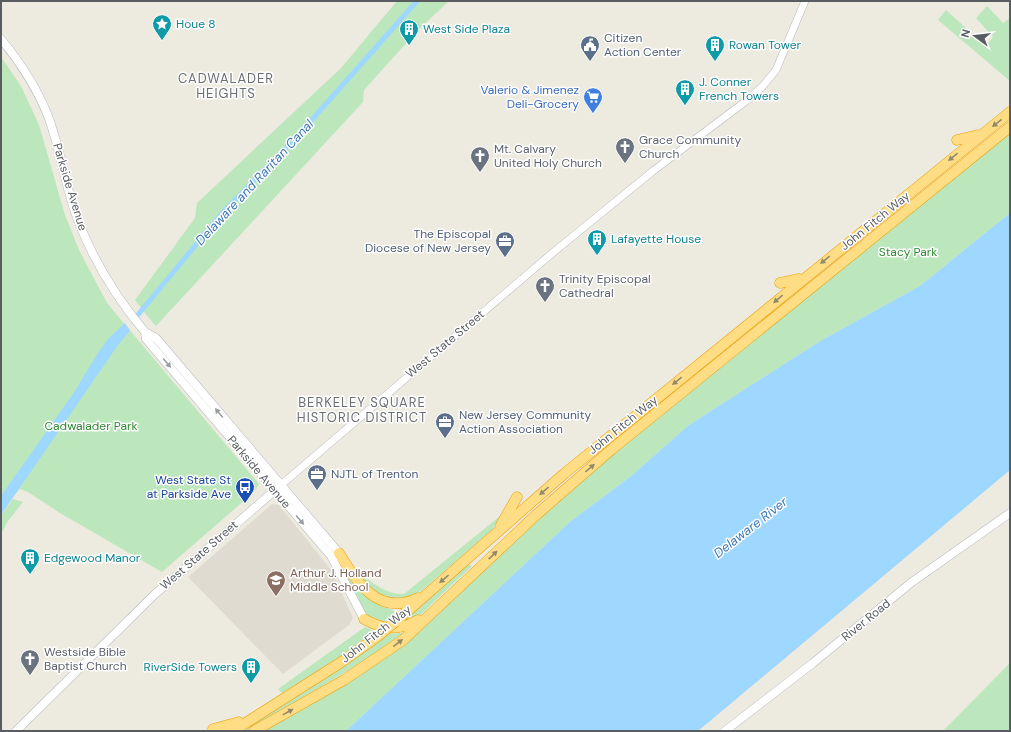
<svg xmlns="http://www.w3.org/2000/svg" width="1011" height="732" font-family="'DM Sans',sans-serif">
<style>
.education{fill:#dfdbd1}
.green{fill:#bce6bb}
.water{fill:#9ed7ff}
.pier{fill:#edeae0}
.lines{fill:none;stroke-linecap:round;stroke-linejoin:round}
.canal{stroke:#9ed7ff;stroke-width:5}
.tertiary-casing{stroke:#b6b9be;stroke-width:8}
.secondary-casing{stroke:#b6bac0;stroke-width:9}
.motorway-casing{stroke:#ed9e00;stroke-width:11}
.tertiary{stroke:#fff;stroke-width:7}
.secondary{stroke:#fff;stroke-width:8}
.motorway{stroke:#ffdd85;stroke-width:10}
.motorway-bridge-casing{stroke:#ed9e00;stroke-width:11;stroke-linecap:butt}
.motorway-bridge{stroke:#ffdd85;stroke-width:10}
.oneway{fill:#938a6e}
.oneway2{fill:#9b9ea1}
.labels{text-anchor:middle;stroke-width:3;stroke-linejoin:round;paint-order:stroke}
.culture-label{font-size:12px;fill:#0d838f;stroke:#fff;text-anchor:start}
.service-label{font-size:12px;fill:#4e5e75;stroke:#fff;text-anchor:start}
.shop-label{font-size:12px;fill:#366cbe;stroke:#fff;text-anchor:end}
.worship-label{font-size:12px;fill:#5b616d;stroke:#fff;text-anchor:start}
.street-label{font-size:12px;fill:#595d62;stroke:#fff}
.park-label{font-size:12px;fill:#328734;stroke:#fff}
.transit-label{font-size:12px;fill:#164399;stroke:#fff;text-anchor:end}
.education-label{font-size:12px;fill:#785e54;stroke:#fff;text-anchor:start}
.neighbourhood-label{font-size:13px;letter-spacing:1px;fill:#6a6f74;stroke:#fff}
.water-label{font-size:13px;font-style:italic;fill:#3977b4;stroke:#fff}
</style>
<rect width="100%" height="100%" fill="#edeae0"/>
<!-- education -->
<path class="education" d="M 272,504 L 279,505 L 332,571 L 353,618 L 349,625 L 283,674 L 188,577 Z"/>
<!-- green -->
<path class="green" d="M 397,1 L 449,1 L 418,30 L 364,90 L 363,102 L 156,326 L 153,323 L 135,300 L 195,218 L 197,203 L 341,68 Z
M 987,6 L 1003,23 L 1010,18 L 1010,81 L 938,20 L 946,10 L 986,46 L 993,37 L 976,18 Z
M 1,57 L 21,86 L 39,125 L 65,215 L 79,250 L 107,303 L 259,484 L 254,492 L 162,572 L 60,513 L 28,492 L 20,489 L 1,507 Z
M 1010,127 L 1010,213 L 920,286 L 822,340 L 689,425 L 630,477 L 571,521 L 346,731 L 254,731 L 385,653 L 536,515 Z
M 13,499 L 23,502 L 8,521 L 1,534 L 1,515 Z
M 505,512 L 492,530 L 422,590 L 407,599 L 382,598 L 367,587 L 348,564 C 364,576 383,595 404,594 Z
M 468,564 L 472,566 L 416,619 L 398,626 Z
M 340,565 L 373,602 L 393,610 L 395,613 L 381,624 L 366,616 Z
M 365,627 L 374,631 L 332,663 L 282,693 L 278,689 Z
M 403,633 C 353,671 299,698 246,731 L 240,731 L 387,634 Z
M 1010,662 L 1010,731 L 943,731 L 1008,665 Z"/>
<!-- water -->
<path class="water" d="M 1010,213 L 1010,470 L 698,731 L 346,731 L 571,521 L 630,477 L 689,425 L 822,340 L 920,286 Z
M 138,308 L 144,314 L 118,345 L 1,515 L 1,496 L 73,394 L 98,353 L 108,339 L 125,323 Z"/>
<!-- pier -->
<path class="pier" d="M 136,306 L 146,316 L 132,333 L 124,322 Z"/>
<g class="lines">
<!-- canal -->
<path class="canal" d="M 137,316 L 223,212 L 293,141 L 417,1"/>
<defs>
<path id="tertiary" d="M 281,485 L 550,255 L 653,171 L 746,101 L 762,87 L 776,70 L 805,1"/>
<path id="secondary" d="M 1,39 C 20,62 37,88 48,116 C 59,145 64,177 73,206 C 89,254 113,294 145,332 L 146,339 L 331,556 L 364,619
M 145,332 L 156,338 L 339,553
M 16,731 L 154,595 L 281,485
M 725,731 L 813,663 L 912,582 L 1010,513"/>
<path id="motorway" d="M 957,140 L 978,135
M 780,283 L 799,279
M 501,525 L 517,497
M 339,553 C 357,583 379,617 418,598
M 364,619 C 383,630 399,631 418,620
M 395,622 L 565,473 L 1010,112
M 213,729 L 239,722
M 233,731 L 343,661 L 378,636
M 254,731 L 344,680 L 403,640 L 536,515 L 612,449 L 1010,127"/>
</defs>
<!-- tertiary casing -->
<use href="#tertiary" class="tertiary-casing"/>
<!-- secondary casing -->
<use href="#secondary" class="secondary-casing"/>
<!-- motorway casing -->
<use href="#motorway" class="motorway-casing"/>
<!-- tertiary -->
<use href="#tertiary" class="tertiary"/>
<!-- secondary -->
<use href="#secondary" class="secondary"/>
<!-- motorway -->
<use href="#motorway" class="motorway"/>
<defs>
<path id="motorway-bridge" d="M 378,636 L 395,622"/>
</defs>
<!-- motorway-bridge casing -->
<use href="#motorway-bridge" class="motorway-bridge-casing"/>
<!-- motorway-bridge -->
<use href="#motorway-bridge" class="motorway-bridge"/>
</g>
<!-- one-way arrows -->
<defs><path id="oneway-solid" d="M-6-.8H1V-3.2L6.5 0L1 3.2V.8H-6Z"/></defs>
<g class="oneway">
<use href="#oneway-solid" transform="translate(997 123) rotate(142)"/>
<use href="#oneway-solid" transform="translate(953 157) rotate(141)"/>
<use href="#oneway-solid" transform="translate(825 260) rotate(141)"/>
<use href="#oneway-solid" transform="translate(778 299) rotate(140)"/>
<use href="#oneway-solid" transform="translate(677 381) rotate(141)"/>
<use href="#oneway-solid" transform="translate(590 468) rotate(-40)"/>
<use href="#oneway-solid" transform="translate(544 491) rotate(139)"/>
<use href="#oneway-solid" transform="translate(493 555) rotate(-44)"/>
<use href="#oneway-solid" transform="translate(444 579) rotate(140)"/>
<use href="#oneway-solid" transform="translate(398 643) rotate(-38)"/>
<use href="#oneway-solid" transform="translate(288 712) rotate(-29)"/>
</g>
<g class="oneway2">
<use href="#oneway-solid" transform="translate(167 363) rotate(50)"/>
<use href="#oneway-solid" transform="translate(219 413) rotate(-130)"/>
<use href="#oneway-solid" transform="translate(300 520) rotate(49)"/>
</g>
<!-- icons -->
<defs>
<symbol id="sight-pin" viewBox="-11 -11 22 30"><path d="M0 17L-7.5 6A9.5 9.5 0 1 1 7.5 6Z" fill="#0f9aa8" stroke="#fff"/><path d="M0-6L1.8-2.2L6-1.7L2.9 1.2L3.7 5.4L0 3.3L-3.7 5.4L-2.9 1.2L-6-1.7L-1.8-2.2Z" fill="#fff"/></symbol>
<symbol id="building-pin" viewBox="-11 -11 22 30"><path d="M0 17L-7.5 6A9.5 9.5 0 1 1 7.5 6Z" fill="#0f9aa8" stroke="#fff"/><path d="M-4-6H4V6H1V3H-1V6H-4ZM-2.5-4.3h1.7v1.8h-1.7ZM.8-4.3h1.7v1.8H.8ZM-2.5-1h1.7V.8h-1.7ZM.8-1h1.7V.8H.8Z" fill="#fff"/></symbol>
<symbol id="civic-pin" viewBox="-11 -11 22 30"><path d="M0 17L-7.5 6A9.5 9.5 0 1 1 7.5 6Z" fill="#5c6f8a" stroke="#fff"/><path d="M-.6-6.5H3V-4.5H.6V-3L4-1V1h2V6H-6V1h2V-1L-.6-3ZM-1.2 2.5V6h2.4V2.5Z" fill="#fff"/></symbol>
<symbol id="supermarket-pin" viewBox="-11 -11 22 30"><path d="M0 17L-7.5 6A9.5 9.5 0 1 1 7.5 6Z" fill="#3f7fe0" stroke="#fff"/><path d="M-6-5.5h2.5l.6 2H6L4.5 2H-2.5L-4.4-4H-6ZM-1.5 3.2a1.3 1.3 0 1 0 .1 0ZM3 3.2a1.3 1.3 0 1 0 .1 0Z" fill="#fff"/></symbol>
<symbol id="church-pin" viewBox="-11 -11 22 30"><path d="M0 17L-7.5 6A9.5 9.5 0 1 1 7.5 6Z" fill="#6b7280" stroke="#fff"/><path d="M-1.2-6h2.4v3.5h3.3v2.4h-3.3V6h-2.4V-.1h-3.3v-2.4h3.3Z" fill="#fff"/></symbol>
<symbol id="office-pin" viewBox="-11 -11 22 30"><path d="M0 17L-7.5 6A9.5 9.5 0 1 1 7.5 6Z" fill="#5c6f8a" stroke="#fff"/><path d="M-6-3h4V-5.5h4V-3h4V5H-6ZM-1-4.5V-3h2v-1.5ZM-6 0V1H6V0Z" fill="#fff"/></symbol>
<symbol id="bus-pin" viewBox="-11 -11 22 30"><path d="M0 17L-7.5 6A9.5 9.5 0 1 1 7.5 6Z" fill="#1a4fb4" stroke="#fff"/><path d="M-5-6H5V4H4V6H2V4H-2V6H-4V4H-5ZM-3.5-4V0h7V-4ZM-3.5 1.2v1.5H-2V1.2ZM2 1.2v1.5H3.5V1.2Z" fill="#fff"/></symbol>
<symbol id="school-pin" viewBox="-11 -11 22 30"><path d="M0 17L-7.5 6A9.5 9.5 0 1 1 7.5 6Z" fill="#8d6e63" stroke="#fff"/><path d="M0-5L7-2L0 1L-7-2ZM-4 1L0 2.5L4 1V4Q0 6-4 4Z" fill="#fff"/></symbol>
</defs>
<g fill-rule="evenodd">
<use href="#sight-pin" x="151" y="13" width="22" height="30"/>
<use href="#building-pin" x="398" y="18" width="22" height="30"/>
<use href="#civic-pin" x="579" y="34" width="22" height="30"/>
<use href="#building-pin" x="704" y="34" width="22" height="30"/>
<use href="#building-pin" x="674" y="78" width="22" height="30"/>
<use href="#supermarket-pin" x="582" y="86" width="22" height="30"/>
<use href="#church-pin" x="614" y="136" width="22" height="30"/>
<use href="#church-pin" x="469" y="145" width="22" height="30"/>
<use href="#building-pin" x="586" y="228" width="22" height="30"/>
<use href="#office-pin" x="494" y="230" width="22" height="30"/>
<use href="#church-pin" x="534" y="275" width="22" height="30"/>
<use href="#office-pin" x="434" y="411" width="22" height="30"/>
<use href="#office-pin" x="306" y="463" width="22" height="30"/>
<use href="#bus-pin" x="234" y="476" width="22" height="30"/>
<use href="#building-pin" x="19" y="547" width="22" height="30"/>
<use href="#school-pin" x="265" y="569" width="22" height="30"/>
<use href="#church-pin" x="19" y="648" width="22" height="30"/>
<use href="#building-pin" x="240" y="656" width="22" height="30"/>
</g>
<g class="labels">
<!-- culture labels -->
<g class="culture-label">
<text x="176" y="28">Houe 8</text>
<text x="423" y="33">West Side Plaza</text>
<text x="729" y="49">Rowan Tower</text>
<text x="699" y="86">J. Conner<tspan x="699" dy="14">French Towers</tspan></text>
<text x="611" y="243">Lafayette House</text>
<text x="44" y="562">Edgewood Manor</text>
<text x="237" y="671" text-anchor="end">RiverSide Towers</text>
</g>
<!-- service labels -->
<g class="service-label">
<text x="604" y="42">Citizen<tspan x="604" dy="14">Action Center</tspan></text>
<text x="491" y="238" text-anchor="end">The Episcopal<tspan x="491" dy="14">Diocese of New Jersey</tspan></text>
<text x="459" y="419">New Jersey Community<tspan x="459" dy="14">Action Association</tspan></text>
<text x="331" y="478">NJTL of Trenton</text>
</g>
<!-- shop labels -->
<g class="shop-label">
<text x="579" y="94">Valerio &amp; Jimenez<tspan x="579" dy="14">Deli-Grocery</tspan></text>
</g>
<!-- worship labels -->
<g class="worship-label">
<text x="639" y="144">Grace Community<tspan x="639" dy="14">Church</tspan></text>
<text x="494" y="153">Mt. Calvary<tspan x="494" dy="14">United Holy Church</tspan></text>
<text x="559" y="283">Trinity Episcopal<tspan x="559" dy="14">Cathedral</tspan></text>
<text x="44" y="656">Westside Bible<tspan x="44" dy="14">Baptist Church</tspan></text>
</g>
<!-- street labels -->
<g class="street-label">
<text transform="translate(70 187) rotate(73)" y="4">Parkside Avenue</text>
<text transform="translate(875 221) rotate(-39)" y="4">John Fitch Way</text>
<text transform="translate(445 344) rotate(-40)" y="4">West State Street</text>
<text transform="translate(623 425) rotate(-39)" y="4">John Fitch Way</text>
<text transform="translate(259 472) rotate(50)" y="4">Parkside Avenue</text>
<text transform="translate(199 555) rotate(-41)" y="4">West State Street</text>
<text transform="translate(866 620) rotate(-39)" y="4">River Road</text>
<text transform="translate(376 634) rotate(-38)" y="4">John Fitch Way</text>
</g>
<!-- park labels -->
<g class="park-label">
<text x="908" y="256">Stacy Park</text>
<text x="91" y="430">Cadwalader Park</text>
</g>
<!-- transit labels -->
<g class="transit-label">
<text x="231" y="484">West State St<tspan x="231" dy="14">at Parkside Ave</tspan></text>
</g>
<!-- education labels -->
<g class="education-label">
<text x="290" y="577">Arthur J. Holland<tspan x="290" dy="14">Middle School</tspan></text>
</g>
<!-- neighbourhood labels -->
<g class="neighbourhood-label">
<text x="226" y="83">CADWALADER<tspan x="226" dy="15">HEIGHTS</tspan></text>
<text x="362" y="407">BERKELEY SQUARE<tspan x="362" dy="15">HISTORIC DISTRICT</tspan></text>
</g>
<!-- water labels -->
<g class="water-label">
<text transform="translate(254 182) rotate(-47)" y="5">Delaware and Raritan Canal</text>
<text transform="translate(750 527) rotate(-38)" y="5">Delaware River</text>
</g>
</g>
<!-- border -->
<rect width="1011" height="732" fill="none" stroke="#595d62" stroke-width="4"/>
<!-- north arrow -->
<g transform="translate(975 36) rotate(285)" stroke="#ffffff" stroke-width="3" paint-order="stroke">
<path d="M0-3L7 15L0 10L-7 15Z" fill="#595d62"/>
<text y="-6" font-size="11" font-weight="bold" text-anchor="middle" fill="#595d62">N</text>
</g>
</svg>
